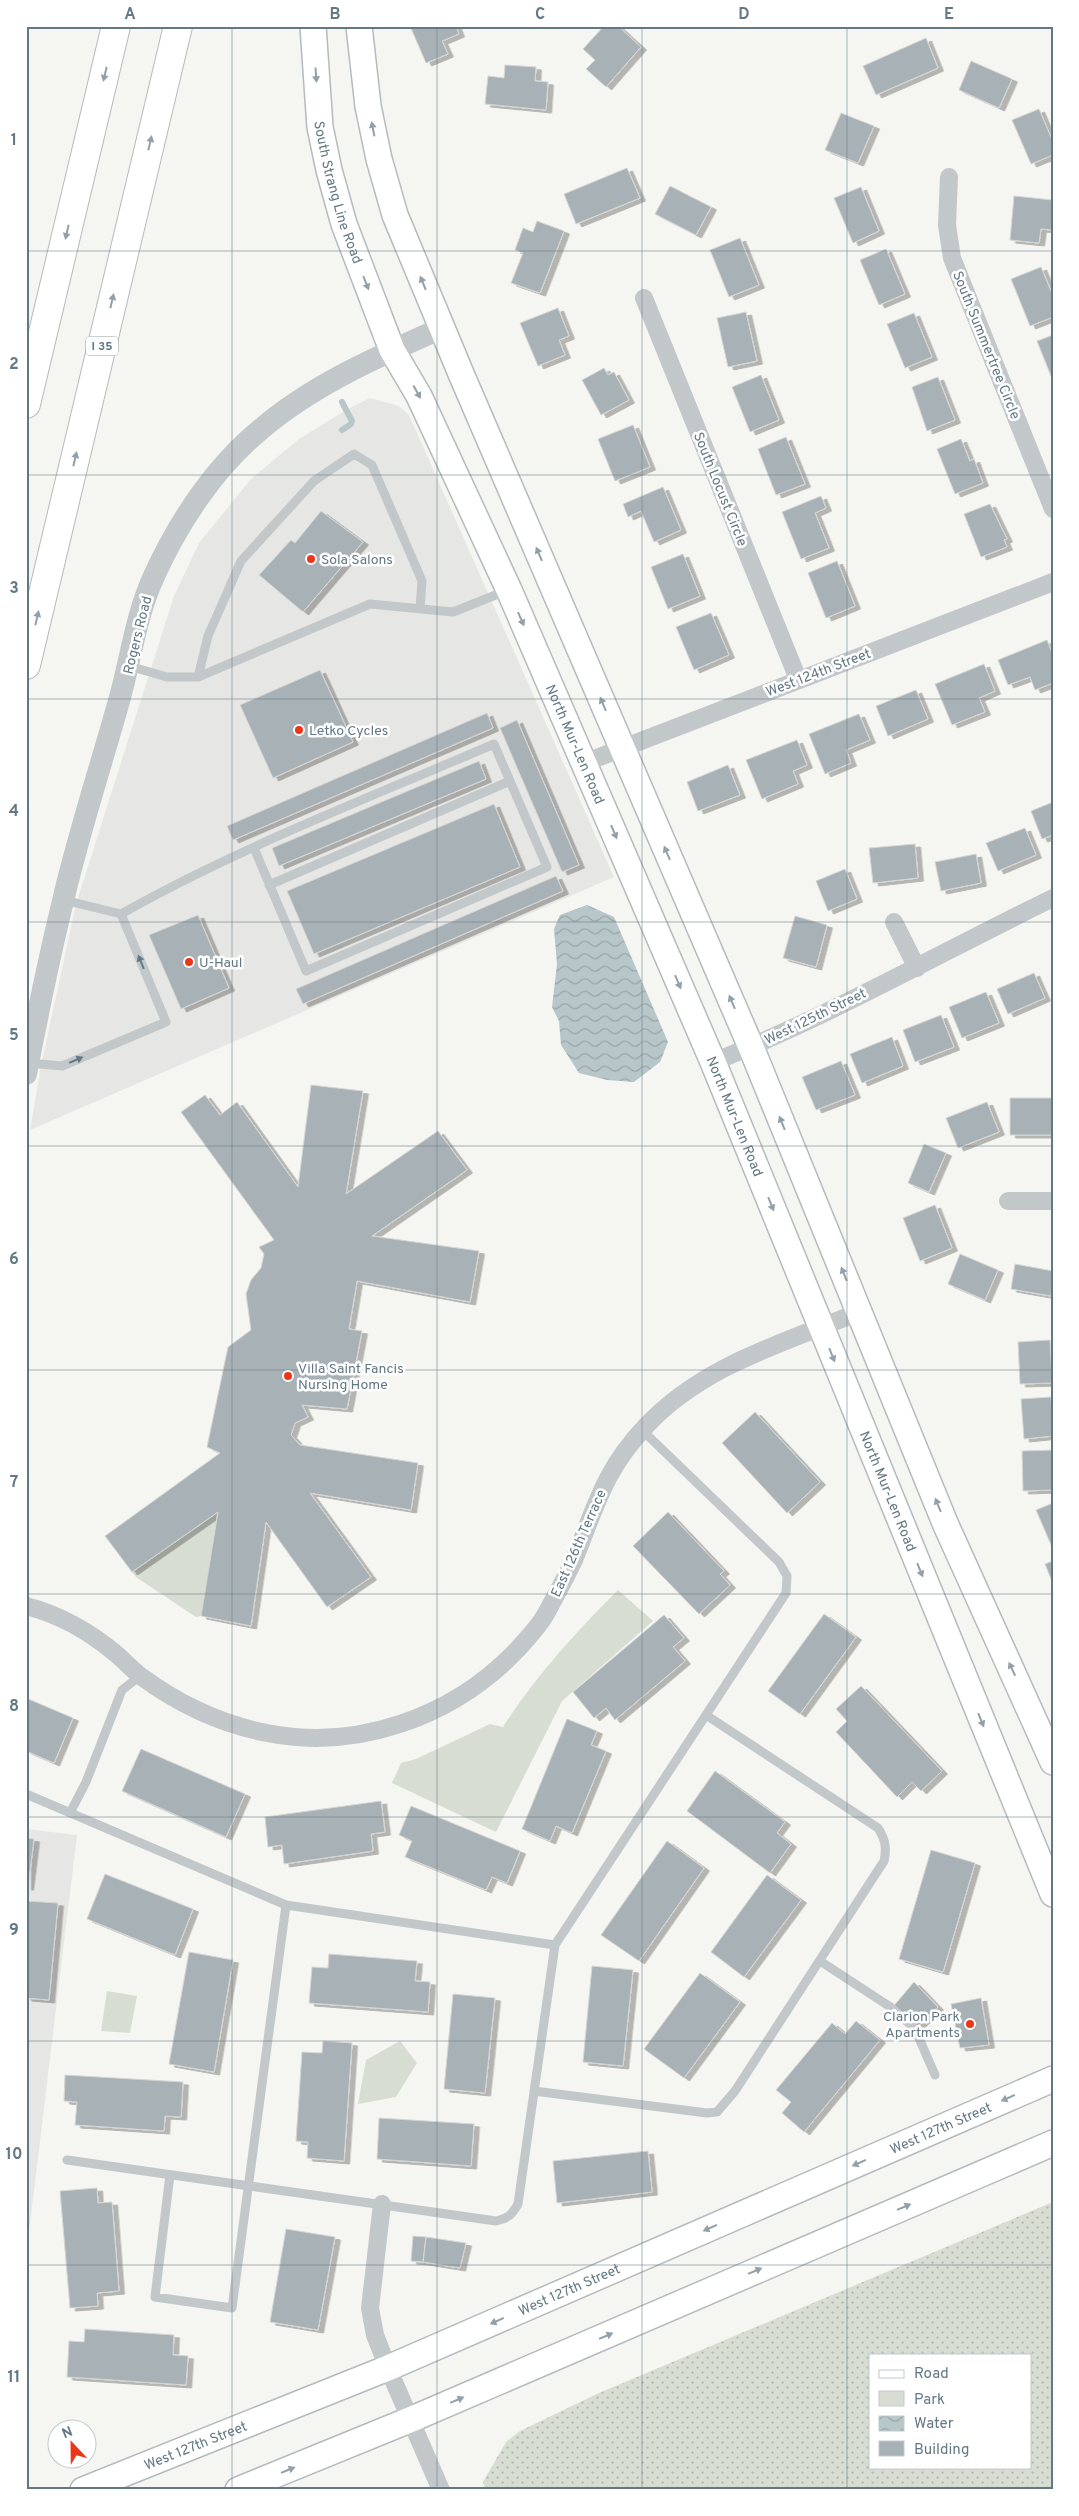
<svg xmlns="http://www.w3.org/2000/svg" width="1079" height="2516" font-family="Overpass,sans-serif">
<style>
.built{fill:#e6e6e4}
.grass{fill:url(#grass-dots);fill-rule:evenodd}
.green{fill:#d7ddd2}
.water{fill:url(#water-waves)}
.lines{fill:none;stroke-linecap:round;stroke-linejoin:round}
.stream{stroke:#b7c6c8;stroke-width:6}
.building{fill:#a8b2b6;stroke:#d6d6d4;filter:url(#shadow)}
.secondary-casing{stroke:#b4babe;stroke-width:28}
.motorway-casing{stroke:#b6babd;stroke-width:30}
.service{stroke:#c2c7c9;stroke-width:9}
.minor{stroke:#c2c7c9;stroke-width:18}
.tertiary{stroke:#c2c7c9;stroke-width:22}
.secondary{stroke:#fff;stroke-width:25}
.motorway{stroke:#fff;stroke-width:28}
.oneway{fill:#91a0a9}
.oneway2{fill:#627884}
.grid{fill:none;stroke:#627884;stroke-width:1;stroke-opacity:0.55}
.poi-dot{fill:#ed3519;stroke:#fff;stroke-width:2}
.labels{text-anchor:middle;stroke-width:5;stroke-linejoin:round;paint-order:stroke}
.shield{fill:#fff;stroke:#91a0a9;stroke-width:1}
.shield-label{font-size:12px;font-weight:bold;fill:#627884}
.street-label{font-size:14px;fill:#627884;stroke:#fff}
.poi-label{font-size:14px;fill:#627884;stroke:#fff;text-anchor:start}
.neatline{fill:none;stroke:#627884;stroke-width:2}
.grid-label{font-size:16px;text-anchor:middle;font-weight:bold;fill:#627884}
</style>
<defs>
<pattern id="grass-dots" width="8" height="8" patternUnits="userSpaceOnUse" patternTransform="scale(1.25)"><rect width="8" height="8" fill="#d7ddd2"/><path d="M2 2h.1M6 6h.1" fill="none" stroke="#b2b8b0" stroke-width="1.8" stroke-linecap="round"/></pattern>
<pattern id="water-waves" width="16" height="10" patternUnits="userSpaceOnUse" patternTransform="scale(1.25)"><rect width="16" height="10" fill="#b7c6c8"/><path d="M0 5q4-4 8 0t8 0" fill="none" stroke="#98a6a8"/></pattern>
<filter id="shadow"><feDropShadow dx="5.5" dy="3" stdDeviation="0" flood-color="#0004"/></filter>
</defs>
<rect width="100%" height="100%" fill="#f5f5f1"/>
<!-- built -->
<path class="built" d="M 370,398 L 399,406 L 409,415 L 614,877 L 30,1130 L 41,1066 L 76,904 L 174,596 L 199,543 L 251,479 L 299,439 L 346,410 Z
M 26,1829 L 77,1835 L 26,2257 Z"/>
<!-- grass -->
<path class="grass" d="M 1053,2202 L 1053,2490 L 485,2490 L 483,2482 L 506,2442 L 520,2431 L 599,2393 ZM 870,2355 L 1030,2355 L 1030,2467 L 870,2467 Z"/>
<!-- green -->
<path class="green" d="M 218,1512 L 201,1616 L 196,1617 L 136,1577 L 132,1572 Z
M 618,1590 L 653,1621 L 562,1701 L 496,1832 L 392,1783 L 401,1763 L 416,1759 L 490,1724 L 503,1727 C 534,1678 577,1631 618,1590 Z
M 107,1991 L 137,1996 L 130,2033 L 101,2031 Z
M 400,2041 L 417,2063 L 396,2097 L 358,2104 L 366,2060 Z"/>
<!-- water -->
<path class="water" d="M 587,905 L 614,917 L 668,1042 L 660,1062 L 634,1082 L 607,1080 L 579,1073 L 561,1045 L 559,1021 L 552,1007 L 557,964 L 554,929 L 560,915 Z"/>
<g class="lines">
<!-- stream -->
<path class="stream" d="M 342,402 L 352,421 L 351,424 L 342,430"/>
</g>
<!-- building -->
<path class="building" d="M 410,26 L 456,26 L 459,34 L 442,41 L 448,54 L 426,63 Z
M 604,26 L 618,26 L 641,47 L 606,87 L 586,69 L 595,60 L 583,49 Z
M 926,38 L 938,68 L 876,95 L 863,66 Z
M 971,61 L 1012,79 L 999,108 L 959,90 Z
M 505,65 L 536,67 L 535,81 L 548,82 L 546,110 L 485,104 L 488,76 L 504,78 Z
M 1039,109 L 1053,142 L 1053,155 L 1031,164 L 1012,120 Z
M 841,113 L 874,126 L 858,163 L 825,150 Z
M 627,168 L 640,198 L 576,224 L 564,194 Z
M 670,186 L 711,207 L 696,235 L 655,214 Z
M 861,187 L 879,231 L 853,243 L 834,198 Z
M 1014,196 L 1053,200 L 1052,230 L 1041,229 L 1039,243 L 1010,240 Z
M 537,221 L 564,231 L 540,293 L 511,283 L 523,253 L 515,250 L 523,228 L 533,232 Z
M 740,238 L 759,285 L 729,297 L 710,250 Z
M 886,249 L 905,294 L 879,305 L 860,260 Z
M 1041,267 L 1053,296 L 1053,317 L 1030,326 L 1011,279 Z
M 558,308 L 569,336 L 559,340 L 565,355 L 538,366 L 520,323 Z
M 746,312 L 757,361 L 728,367 L 717,318 Z
M 914,313 L 932,357 L 905,368 L 887,324 Z
M 1053,335 L 1053,381 L 1037,341 Z
M 604,368 L 608,375 L 614,372 L 629,400 L 601,415 L 582,380 Z
M 761,375 L 779,420 L 750,432 L 732,387 Z
M 938,377 L 955,420 L 927,431 L 912,387 Z
M 633,425 L 650,467 L 615,481 L 598,439 Z
M 786,437 L 805,484 L 776,495 L 758,449 Z
M 961,439 L 970,461 L 974,459 L 983,483 L 955,494 L 937,449 Z
M 663,487 L 681,530 L 654,542 L 641,511 L 628,517 L 623,504 Z
M 821,496 L 826,508 L 815,513 L 829,548 L 801,559 L 782,512 Z
M 990,504 L 1007,539 L 1004,540 L 1007,547 L 981,557 L 964,514 Z
M 321,511 L 363,542 L 303,612 L 259,575 L 291,540 L 295,543 Z
M 683,554 L 700,596 L 668,609 L 651,567 Z
M 837,561 L 855,606 L 826,618 L 808,573 Z
M 711,613 L 729,655 L 694,670 L 676,627 Z
M 1047,640 L 1053,655 L 1053,683 L 1035,690 L 1030,677 L 1008,685 L 998,660 Z
M 984,664 L 995,691 L 979,698 L 985,712 L 952,725 L 935,684 Z
M 320,670 L 353,742 L 273,778 L 240,705 Z
M 916,690 L 928,719 L 888,736 L 876,706 Z
M 487,713 L 493,728 L 233,840 L 227,826 Z
M 859,714 L 870,740 L 846,750 L 851,763 L 825,774 L 809,734 Z
M 517,720 L 579,865 L 562,872 L 500,728 Z
M 797,740 L 807,765 L 793,771 L 798,784 L 762,799 L 746,760 Z
M 479,761 L 486,779 L 279,866 L 272,848 Z
M 728,765 L 740,795 L 698,811 L 687,782 Z
M 1053,802 L 1053,835 L 1042,839 L 1031,811 Z
M 494,804 L 520,867 L 314,954 L 287,891 Z
M 1025,828 L 1036,855 L 998,871 L 986,843 Z
M 915,844 L 918,878 L 873,883 L 869,848 Z
M 976,854 L 981,883 L 941,891 L 935,862 Z
M 845,869 L 857,899 L 828,911 L 816,881 Z
M 556,876 L 563,891 L 303,1004 L 296,989 Z
M 198,915 L 229,988 L 181,1009 L 149,935 Z
M 795,916 L 827,925 L 816,967 L 783,958 Z
M 1034,973 L 1045,998 L 1008,1014 L 997,989 Z
M 986,992 L 999,1023 L 962,1038 L 949,1007 Z
M 941,1015 L 954,1047 L 915,1062 L 903,1030 Z
M 892,1037 L 903,1066 L 862,1083 L 850,1054 Z
M 841,1061 L 855,1095 L 816,1110 L 802,1077 Z
M 311,1085 L 363,1091 L 346,1194 L 438,1131 L 467,1170 L 372,1236 L 479,1251 L 470,1302 L 357,1281 L 349,1329 L 362,1331 L 347,1409 L 302,1405 L 308,1417 L 295,1423 L 291,1435 L 300,1445 L 418,1463 L 411,1510 L 310,1493 L 371,1577 L 327,1607 L 266,1522 L 251,1626 L 201,1616 L 218,1512 L 132,1572 L 105,1536 L 220,1453 L 207,1447 L 228,1347 L 251,1330 L 246,1294 L 251,1280 L 261,1268 L 264,1254 L 259,1247 L 274,1240 L 181,1112 L 205,1095 L 220,1115 L 237,1102 L 298,1187 Z
M 1010,1098 L 1052,1098 L 1053,1135 L 1010,1135 Z
M 987,1102 L 999,1132 L 958,1148 L 946,1118 Z
M 924,1144 L 946,1153 L 929,1192 L 908,1183 Z
M 935,1205 L 952,1248 L 920,1261 L 903,1218 Z
M 960,1254 L 998,1270 L 985,1300 L 948,1284 Z
M 1015,1264 L 1053,1271 L 1051,1296 L 1011,1289 Z
M 1050,1340 L 1052,1383 L 1020,1384 L 1018,1342 Z
M 1051,1397 L 1053,1436 L 1024,1439 L 1021,1399 Z
M 755,1412 L 820,1482 L 787,1513 L 722,1443 Z
M 1053,1450 L 1053,1490 L 1023,1491 L 1022,1451 Z
M 1053,1503 L 1053,1547 L 1052,1547 L 1036,1510 Z
M 668,1512 L 724,1571 L 720,1574 L 730,1585 L 699,1614 L 633,1546 Z
M 1053,1561 L 1053,1584 L 1045,1564 Z
M 824,1614 L 856,1637 L 800,1714 L 768,1691 Z
M 664,1615 L 684,1638 L 673,1647 L 685,1661 L 615,1720 L 606,1708 L 594,1718 L 573,1692 Z
M 861,1686 L 942,1771 L 921,1791 L 912,1782 L 897,1797 L 836,1732 L 847,1721 L 836,1709 Z
M 26,1698 L 73,1718 L 54,1763 L 26,1751 Z
M 567,1719 L 597,1731 L 591,1745 L 606,1751 L 572,1833 L 556,1826 L 550,1841 L 522,1829 Z
M 141,1749 L 245,1794 L 226,1837 L 122,1791 Z
M 715,1771 L 785,1822 L 777,1833 L 791,1844 L 770,1873 L 687,1811 Z
M 381,1801 L 385,1832 L 371,1834 L 373,1851 L 284,1864 L 282,1845 L 268,1847 L 265,1817 Z
M 411,1806 L 520,1851 L 507,1883 L 492,1877 L 486,1890 L 405,1857 L 412,1841 L 399,1835 Z
M 26,1838 L 34,1839 L 28,1887 L 26,1887 Z
M 667,1841 L 704,1868 L 639,1961 L 601,1935 Z
M 931,1850 L 975,1863 L 943,1972 L 899,1959 Z
M 105,1874 L 193,1909 L 175,1955 L 87,1919 Z
M 767,1875 L 801,1900 L 744,1977 L 711,1952 Z
M 26,1901 L 58,1903 L 49,2000 L 26,1998 Z
M 189,1952 L 233,1960 L 214,2072 L 169,2064 Z
M 329,1954 L 417,1961 L 415,1981 L 430,1982 L 428,2012 L 309,2003 L 312,1967 L 328,1968 Z
M 592,1966 L 633,1970 L 623,2066 L 583,2062 Z
M 700,1973 L 740,2002 L 684,2078 L 644,2049 Z
M 914,1982 L 938,2007 L 915,2029 L 892,2008 Z
M 453,1994 L 495,1998 L 485,2093 L 444,2089 Z
M 981,1998 L 989,2045 L 960,2048 L 951,2004 Z
M 856,2021 L 880,2040 L 804,2132 L 782,2113 L 791,2102 L 776,2090 L 832,2023 L 845,2034 Z
M 323,2041 L 352,2043 L 344,2161 L 307,2158 L 308,2142 L 296,2141 L 302,2052 L 322,2053 Z
M 65,2075 L 183,2082 L 181,2117 L 165,2116 L 164,2131 L 75,2125 L 77,2102 L 64,2101 Z
M 379,2118 L 474,2124 L 471,2166 L 377,2159 Z
M 648,2151 L 652,2192 L 557,2203 L 553,2161 Z
M 97,2188 L 98,2203 L 112,2202 L 119,2291 L 97,2293 L 98,2306 L 70,2308 L 60,2191 Z
M 286,2229 L 335,2237 L 318,2330 L 270,2322 Z
M 413,2236 L 426,2237 L 423,2262 L 411,2261 Z
M 426,2237 L 466,2243 L 460,2268 L 423,2262 Z
M 85,2329 L 174,2335 L 173,2355 L 188,2356 L 186,2385 L 67,2377 L 69,2341 L 84,2342 Z"/>
<g class="lines">
<defs>
<g id="secondary">
<path id="s1" d="M 313,26 L 320,127 L 329,170 L 344,224 L 392,350 L 419,396 L 509,590 L 713,1062 L 1053,1894"/>
<path d="M 359,26 L 368,106 L 379,159 L 395,215 L 462,376 L 751,1047 L 945,1523 L 1053,1762"/>
<path id="s2" d="M 83,2490 L 388,2368 L 1053,2079"/>
<path d="M 238,2490 L 412,2419 L 1053,2143"/>
</g>
<path id="motorway" d="M 26,404 L 116,26
M 26,665 L 178,26"/>
</defs>
<!-- secondary casing -->
<use href="#secondary" class="secondary-casing"/>
<!-- motorway casing -->
<use href="#motorway" class="motorway-casing"/>
<!-- service -->
<path class="service" d="M 129,666 L 167,677 L 198,677 L 370,604 L 453,612 L 508,590
M 198,677 L 208,636 L 241,561 L 314,481 L 354,454 L 372,465 L 416,567 L 422,581 L 420,609
M 269,885 L 510,781
M 121,914 C 240,847 369,798 494,744 L 547,867 L 306,971 L 254,848
M 29,1063 L 62,1066 L 166,1022 L 121,914 L 64,900
M 26,1794 L 286,1905 L 555,1945
M 70,1813 L 86,1782 L 122,1690 L 140,1676
M 820,1961 L 892,2008 L 915,2029 L 935,2075
M 534,2091 L 707,2113 L 717,2112 L 735,2091 L 884,1861 C 887,1847 885,1839 878,1828 L 706,1715
M 67,2160 L 496,2221 C 508,2218 512,2215 518,2204 L 555,1945 L 786,1593 L 787,1576 L 779,1562 L 642,1430
M 170,2175 L 155,2297 L 232,2308 L 286,1905"/>
<!-- minor -->
<path class="minor" d="M 949,177 L 947,225 L 952,258 L 1053,509
M 644,298 L 798,679
M 584,763 L 1053,582
M 894,922 L 917,968
M 713,1062 C 830,1016 940,953 1053,898
M 1008,1201 L 1053,1201
M 26,1606 C 58,1614 90,1632 115,1653 C 124,1660 132,1670 142,1677 C 180,1705 221,1724 267,1733 C 357,1751 451,1717 514,1653 C 526,1640 539,1627 547,1612 C 556,1595 566,1577 574,1560 C 596,1506 604,1470 646,1426 C 703,1365 784,1343 859,1312
M 382,2204 L 370,2308 L 375,2335 L 388,2368 L 441,2490"/>
<!-- tertiary -->
<path class="tertiary" d="M 26,1074 C 37,1017 49,958 63,901 C 78,836 99,772 117,708 C 130,665 135,617 154,576 C 178,523 214,468 260,430 C 312,385 379,356 442,328"/>
<!-- secondary -->
<use href="#secondary" class="secondary"/>
<!-- motorway -->
<use href="#motorway" class="motorway"/>
</g>
<!-- one-way arrows -->
<defs><path id="oneway-solid" d="M-6-.8H1V-3.2L6.5 0L1 3.2V.8H-6Z" transform="scale(1.25)"/></defs>
<g class="oneway">
<use href="#oneway-solid" transform="translate(105 74) rotate(103)"/>
<use href="#oneway-solid" transform="translate(316 75) rotate(86)"/>
<use href="#oneway-solid" transform="translate(373 129) rotate(-101)"/>
<use href="#oneway-solid" transform="translate(150 143) rotate(-77)"/>
<use href="#oneway-solid" transform="translate(67 232) rotate(103)"/>
<use href="#oneway-solid" transform="translate(366 283) rotate(69)"/>
<use href="#oneway-solid" transform="translate(423 283) rotate(-112)"/>
<use href="#oneway-solid" transform="translate(112 301) rotate(-77)"/>
<use href="#oneway-solid" transform="translate(417 392) rotate(61)"/>
<use href="#oneway-solid" transform="translate(75 459) rotate(-77)"/>
<use href="#oneway-solid" transform="translate(539 554) rotate(-113)"/>
<use href="#oneway-solid" transform="translate(37 618) rotate(-77)"/>
<use href="#oneway-solid" transform="translate(521 619) rotate(66)"/>
<use href="#oneway-solid" transform="translate(603 704) rotate(-113)"/>
<use href="#oneway-solid" transform="translate(614 832) rotate(67)"/>
<use href="#oneway-solid" transform="translate(667 853) rotate(-113)"/>
<use href="#oneway-solid" transform="translate(678 982) rotate(67)"/>
<use href="#oneway-solid" transform="translate(732 1002) rotate(-113)"/>
<use href="#oneway-solid" transform="translate(782 1123) rotate(-112)"/>
<use href="#oneway-solid" transform="translate(771 1204) rotate(68)"/>
<use href="#oneway-solid" transform="translate(844 1274) rotate(-112)"/>
<use href="#oneway-solid" transform="translate(832 1355) rotate(68)"/>
<use href="#oneway-solid" transform="translate(938 1505) rotate(-112)"/>
<use href="#oneway-solid" transform="translate(920 1570) rotate(68)"/>
<use href="#oneway-solid" transform="translate(1012 1669) rotate(-115)"/>
<use href="#oneway-solid" transform="translate(981 1720) rotate(68)"/>
<use href="#oneway-solid" transform="translate(1008 2098) rotate(156)"/>
<use href="#oneway-solid" transform="translate(859 2163) rotate(156)"/>
<use href="#oneway-solid" transform="translate(904 2207) rotate(-23)"/>
<use href="#oneway-solid" transform="translate(710 2228) rotate(156)"/>
<use href="#oneway-solid" transform="translate(755 2271) rotate(-23)"/>
<use href="#oneway-solid" transform="translate(497 2321) rotate(156)"/>
<use href="#oneway-solid" transform="translate(606 2336) rotate(-23)"/>
<use href="#oneway-solid" transform="translate(457 2400) rotate(-23)"/>
<use href="#oneway-solid" transform="translate(288 2470) rotate(-22)"/>
</g>
<g class="oneway2">
<use href="#oneway-solid" transform="translate(141 962) rotate(-112)"/>
<use href="#oneway-solid" transform="translate(76 1060) rotate(-23)"/>
</g>
<!-- grid -->
<path class="grid" d="M 232,26 L 232,2490M 437,26 L 437,2490M 642,26 L 642,2490M 847,26 L 847,2490M 26,251 L 1053,251M 26,475 L 1053,475M 26,699 L 1053,699M 26,922 L 1053,922M 26,1146 L 1053,1146M 26,1370 L 1053,1370M 26,1594 L 1053,1594M 26,1817 L 1053,1817M 26,2041 L 1053,2041M 26,2265 L 1053,2265"/>
<!-- markers -->
<g class="poi-dot">
<circle cx="311" cy="559" r="5"/>
<circle cx="299" cy="730" r="5"/>
<circle cx="189" cy="962" r="5"/>
<circle cx="288" cy="1376" r="5"/>
<circle cx="970" cy="2024" r="5"/>
</g>
<g class="labels">
<!-- shield labels -->
<rect class="shield" x="86" y="336.5" width="32" height="19" rx="4"/>
<g class="shield-label">
<text x="102" y="350">I 35</text>
</g>
<!-- street labels -->
<g class="street-label">
<text dy="5" stroke="none"><textPath href="#s1" startOffset="169">South Strang Line Road</textPath></text>
<text transform="translate(987 345) rotate(68)" y="5">South Summertree Circle</text>
<text transform="translate(721 489) rotate(68)" y="5">South Locust Circle</text>
<text transform="translate(137 635) rotate(-76)" y="5">Rogers Road</text>
<text transform="translate(818 672) rotate(-21)" y="5">West 124th Street</text>
<text dy="5" stroke="none"><textPath href="#s1" startOffset="771">North Mur-Len Road</textPath></text>
<text transform="translate(815 1016) rotate(-26)" y="5">West 125th Street</text>
<text dy="5" stroke="none"><textPath href="#s1" startOffset="1176">North Mur-Len Road</textPath></text>
<text dy="5" stroke="none"><textPath href="#s1" startOffset="1581">North Mur-Len Road</textPath></text>
<text transform="translate(578 1543) rotate(-66)" y="5">East 126th Terrace</text>
<text dy="5" stroke="none"><textPath href="#s2" startOffset="931">West 127th Street</textPath></text>
<text dy="5" stroke="none"><textPath href="#s2" startOffset="526">West 127th Street</textPath></text>
<text dy="5" stroke="none"><textPath href="#s2" startOffset="121">West 127th Street</textPath></text>
</g>
<!-- poi labels -->
<g class="poi-label">
<text x="321" y="564">Sola Salons</text>
<text x="309" y="735">Letko Cycles</text>
<text x="199" y="967">U-Haul</text>
<text x="298" y="1373">Villa Saint Fancis<tspan x="298" dy="16">Nursing Home</tspan></text>
<text x="960" y="2021" text-anchor="end">Clarion Park<tspan x="960" dy="16">Apartments</tspan></text>
</g>
</g>
<!-- border -->
<rect width="1079" height="2516" fill="none" stroke="#ffffff" stroke-width="55"/>
<!-- legend -->
<rect x="869" y="2354" width="162" height="115" fill="#ffffff" stroke="#c0c9ce"/>
<rect x="879" y="2370" width="25" height="8" fill="#ffffff" stroke="#c0c9ce"/>
<text x="914" y="2378" font-size="15" fill="#627884">Road</text>
<rect x="879" y="2391" width="25" height="15" fill="#d7ddd2" stroke="#c0c9ce"/>
<text x="914" y="2404" font-size="15" fill="#627884">Park</text>
<rect x="879" y="2416" width="25" height="15" fill="url(#water-waves)" stroke="#c0c9ce"/>
<text x="914" y="2428" font-size="15" fill="#627884">Water</text>
<rect x="879" y="2441" width="25" height="15" fill="#a8b2b6" stroke="#c0c9ce"/>
<text x="914" y="2454" font-size="15" fill="#627884">Building</text>
<!-- north arrow -->
<g transform="translate(72 2444) rotate(338)"><circle r="24" fill="#ffffff" stroke="#c0c9ce"/>
<path d="M0-4L9 19L0 12L-9 19Z" fill="#ed3519"/>
<text y="-8" font-size="14" font-weight="bold" text-anchor="middle" fill="#627884">N</text>
</g>
<rect x="28" y="28" width="1024" height="2460" class="neatline"/>
<g class="grid-label">
<text x="130" y="19">A</text>
<text x="335" y="19">B</text>
<text x="540" y="19">C</text>
<text x="744" y="19">D</text>
<text x="949" y="19">E</text>
<text x="14" y="145">1</text>
<text x="14" y="369">2</text>
<text x="14" y="593">3</text>
<text x="14" y="816">4</text>
<text x="14" y="1040">5</text>
<text x="14" y="1264">6</text>
<text x="14" y="1487">7</text>
<text x="14" y="1711">8</text>
<text x="14" y="1935">9</text>
<text x="14" y="2159">10</text>
<text x="14" y="2382">11</text>
</g>
</svg>
